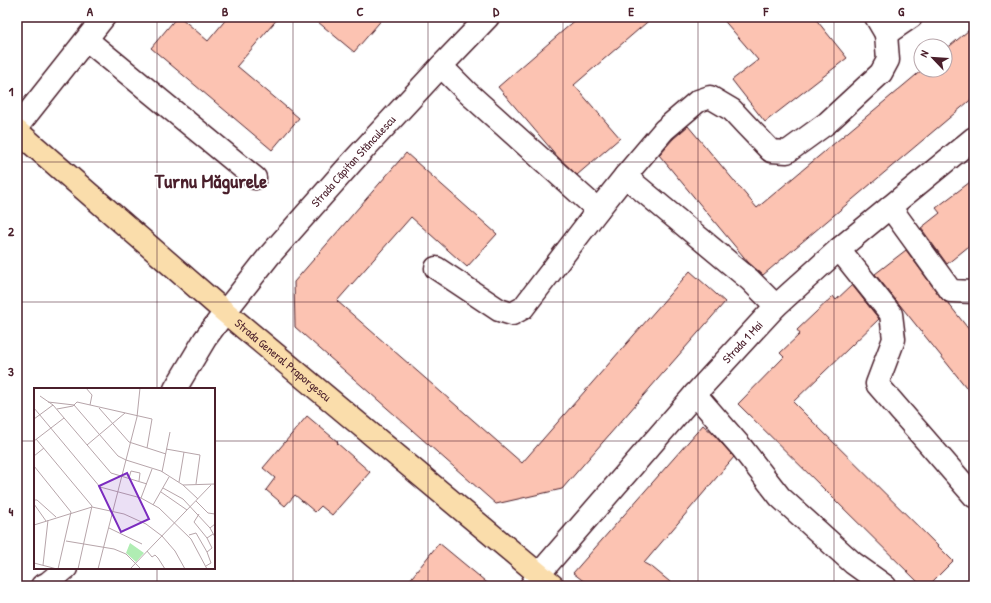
<svg xmlns="http://www.w3.org/2000/svg" width="991" height="603" font-family="'Patrick Hand',sans-serif">
<style>
.building{fill:#fcc3b2;stroke:#4a1f2b}
.lines{fill:none;stroke-linecap:round;stroke-linejoin:round}
.minor-casing{stroke:#4a1f2b;stroke-width:25}
.major-casing{stroke:#4a1f2b;stroke-width:25}
.minor{stroke:#fff;stroke-width:22}
.major{stroke:#faddab;stroke-width:22}
.grid{fill:none;stroke:#4a1f2b;stroke-width:1;stroke-opacity:0.55}
.labels{text-anchor:middle;stroke-width:3.5;stroke-linejoin:round;paint-order:stroke}
.street-label{font-size:12px;fill:#4a1f2b;stroke:#fff}
.town-label{font-size:20px;font-weight:bold;fill:#4a1f2b;stroke:#fff}
.inset-road{fill:none;stroke:#b7a5aa;stroke-width:1}
.view{fill:#7b2cbf;fill-opacity:0.15;stroke:#7b2cbf;stroke-width:2}
.inset-edge{fill:none;stroke:#4a1f2b;stroke-width:2}
.neatline{fill:none;stroke:#4a1f2b;stroke-width:1.5}
.grid-label{font-size:13px;text-anchor:middle;font-weight:bold;fill:#4a1f2b}
</style>
<rect width="100%" height="100%" fill="#fff"/>
<filter id="ink" filterUnits="userSpaceOnUse"><feTurbulence type="fractalNoise" baseFrequency=".025" numOctaves="2"/><feDisplacementMap in="SourceGraphic" scale="8" xChannelSelector="R" yChannelSelector="G"/><feConvolveMatrix kernelMatrix="1 2 1 2 8 2 1 2 1" color-interpolation-filters="sRGB"/></filter>
<g filter="url(#ink)">
<!-- building -->
<path class="building" d="M 177,17 L 180,17 L 208,41 L 228,17 L 279,17 L 237,66 L 299,118 L 272,150 L 151,48 Z
M 312,17 L 384,17 L 354,52 Z
M 579,17 L 653,17 L 574,85 L 620,138 L 577,175 L 557,156 L 498,87 Z
M 721,17 L 814,17 L 847,58 L 765,122 L 732,80 L 758,60 Z
M 974,26 L 974,97 L 763,275 L 748,262 L 659,155 L 673,139 L 688,126 L 757,208 L 922,70 L 945,70 L 945,50 Z
M 406,153 L 497,234 L 467,267 L 411,217 L 337,301 L 522,463 L 690,271 L 725,302 L 562,489 L 496,504 L 295,327 L 294,282 Z
M 974,179 L 974,242 L 947,264 L 921,228 L 940,213 L 936,208 Z
M 906,250 L 941,298 L 945,302 L 948,303 L 974,336 L 974,397 L 875,274 Z
M 852,285 L 879,319 L 793,402 L 953,561 L 928,586 L 922,586 L 738,404 L 784,357 L 780,353 L 800,334 L 797,330 L 833,296 L 836,300 Z
M 307,416 L 338,442 L 337,443 L 370,472 L 332,515 L 321,506 L 315,512 L 295,495 L 285,506 L 266,490 L 275,478 L 263,468 Z
M 703,425 L 713,434 L 734,457 L 644,563 L 653,568 L 675,586 L 590,586 L 573,573 Z
M 439,543 L 491,586 L 405,586 Z"/>
<g class="lines">
<defs>
<g id="minor">
<path d="M 876,17 L 886,34 L 911,17"/>
<path d="M 87,40 L 255,178"/>
<path d="M 441,66 L 468,93 L 598,210"/>
<path d="M 17,127 L 104,17"/>
<path d="M 625,176 L 750,280 L 776,306"/>
<path d="M 890,207 L 951,291 L 974,292"/>
<path d="M 839,249 L 891,314 L 894,339 L 877,384 L 974,496"/>
<path d="M 436,268 L 499,310 L 512,314 L 523,308 L 598,210 L 625,176 L 664,130 L 698,101 L 710,97 L 732,110 L 746,125 L 771,151 L 787,152 L 827,123 L 881,73 L 888,60 L 886,34"/>
<path id="s1" d="M 175,389 L 205,339 L 225,312 L 269,256 L 353,161 L 441,66 L 488,17"/>
<path d="M 695,394 L 742,448 L 780,497 L 853,563 L 885,586"/>
<path d="M 42,586 L 48,583 L 66,568"/>
<path id="s2" d="M 531,586 L 539,574 L 695,394 L 776,306 L 839,249 L 974,138"/>
</g>
<g id="major">
<path id="s3" d="M 17,131 L 225,312 L 553,586"/>
</g>
</defs>
<!-- minor casing -->
<use href="#minor" class="minor-casing"/>
<!-- major casing -->
<use href="#major" class="major-casing"/>
<!-- minor -->
<use href="#minor" class="minor"/>
<!-- major -->
<use href="#major" class="major"/>
</g>
</g>
<!-- grid -->
<path class="grid" d="M 157,17 L 157,389M 293,17 L 293,586M 428,17 L 428,586M 563,17 L 563,586M 698,17 L 698,586M 834,17 L 834,586M 17,162 L 974,162M 17,302 L 974,302M 17,441 L 35,441M 214,441 L 974,441M 157,568 L 157,586"/>
<g class="labels">
<!-- street labels -->
<g class="street-label">
<text dy="4" stroke="none"><textPath href="#s1" startOffset="290">Strada Căpitan Stănculescu</textPath></text>
<text dy="4" stroke="none"><textPath href="#s2" startOffset="323">Strada 1 Mai</textPath></text>
<text dy="4" stroke="none"><textPath href="#s3" startOffset="351">Strada General Praporgescu</textPath></text>
</g>
<!-- town labels -->
<g class="town-label">
<text x="211" y="188">Turnu Măgurele</text>
</g>
</g>
<!-- overview -->
<g transform="translate(34 388)">
<rect width="181" height="181" fill="#fff"/>
<path d="M 96,155 L 110,165 L 102,174 L 92,165 Z" fill="#b0edb3"/>
<path class="inset-road" d="M 52,0 L 58,7 L 56,17M 6,8 L 19,17 L 77,85 L 113,96M 14,14 L 40,17M 40,17 L 84,68 L 92,72M 0,20 L 66,99 L 107,110 L 125,120 L 157,151 L 173,181M 65,20 L 95,54 L 132,66M 23,21 L 39,18 L 43,14 L 118,31 L 113,60M 0,31 L 19,17M 2,51 L 58,118 L 44,181M 0,53 L 30,30M 53,57 L 91,25M 132,61 L 166,67 L 162,96M 0,68 L 10,60M 92,72 L 127,83 L 149,97 L 181,96M 0,78 L 37,124 L 24,181M 128,84 L 136,44M 95,90 L 97,83 L 106,85 L 105,93M 145,94 L 150,64M 149,97 L 164,111M 129,100 L 149,111 L 176,140M 127,104 L 153,122M 107,110 L 118,81M 0,112 L 3,112 L 22,129M 162,113 L 174,125 L 181,126M 0,116 L 12,133M 119,117 L 135,89M 165,126 L 160,134 L 173,150 L 179,146M 181,136 L 176,140 L 181,149M 0,137 L 58,119 L 90,126 L 112,136 L 128,148 L 141,163 L 151,181M 75,140 L 108,156M 155,147 L 162,145 L 173,164 L 177,175 L 172,178M 173,150 L 178,160 L 173,164M 32,153 L 80,161 L 92,166 L 107,181M 113,163 L 118,169 L 121,167 L 124,170 L 131,181M 0,175 L 23,181M 9,177 L 14,132M 64,181 L 103,29 L 106,0M 96,181 L 177,97"/>
<path class="view" d="M 93,85 L 115,131 L 87,144 L 65,98 Z"/>
<rect width="181" height="181" class="inset-edge"/>
</g>
<!-- margin -->
<rect width="991" height="603" fill="none" stroke="#fff" stroke-width="44"/>
<!-- north arrow -->
<g transform="translate(933 58) rotate(295)"><circle r="19" fill="#ffffff" stroke="#b7a5aa"/>
<path d="M0-3L7 15L0 10L-7 15Z" fill="#4a1f2b"/>
<text y="-6" font-size="11" font-weight="bold" text-anchor="middle" fill="#4a1f2b">N</text>
</g>
<rect x="22" y="22" width="947" height="559" class="neatline"/>
<g class="grid-label">
<text x="90" y="16">A</text>
<text x="225" y="16">B</text>
<text x="360" y="16">C</text>
<text x="496" y="16">D</text>
<text x="631" y="16">E</text>
<text x="766" y="16">F</text>
<text x="901" y="16">G</text>
<text x="11" y="96">1</text>
<text x="11" y="236">2</text>
<text x="11" y="376">3</text>
<text x="11" y="516">4</text>
</g>
</svg>
